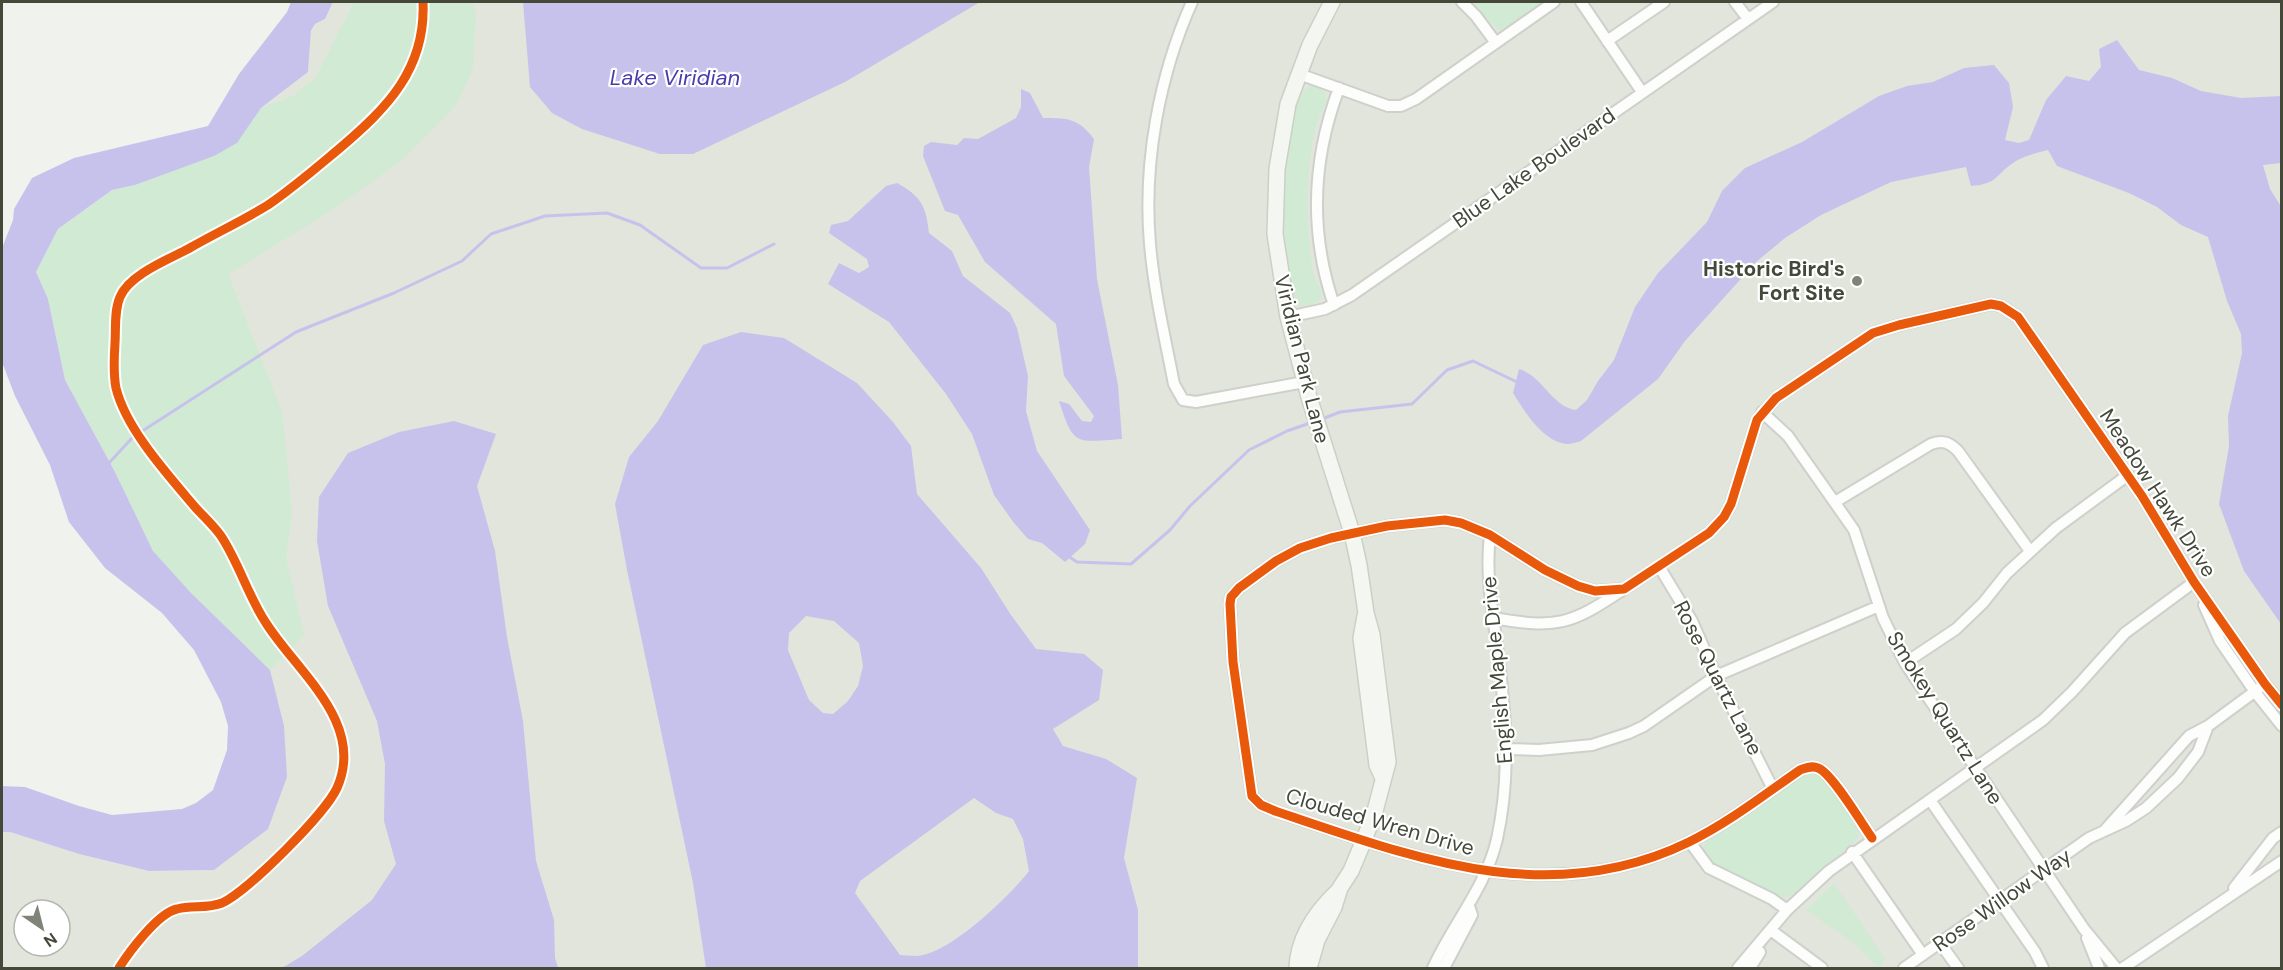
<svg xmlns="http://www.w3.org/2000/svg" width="2283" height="970" font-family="'DM Sans',sans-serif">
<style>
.residential{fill:#e1e5db;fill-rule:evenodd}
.green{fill:#d1ead4}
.water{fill:#c7c2ec;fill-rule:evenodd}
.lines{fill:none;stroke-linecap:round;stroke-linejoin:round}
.stream{stroke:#c7c2ec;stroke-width:3}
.street-casing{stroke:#ced0cb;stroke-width:14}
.secondary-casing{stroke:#cbd0c5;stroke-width:18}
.street{stroke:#fdfdfc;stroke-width:10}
.secondary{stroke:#f4f6f1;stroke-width:15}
.cycleway-casing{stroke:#fff;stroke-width:13}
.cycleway{stroke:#e8590c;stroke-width:9}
.poi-dot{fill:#808478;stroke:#fff;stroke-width:2}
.labels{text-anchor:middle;stroke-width:4.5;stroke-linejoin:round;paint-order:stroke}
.street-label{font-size:21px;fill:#434839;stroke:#fff}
.poi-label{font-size:21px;font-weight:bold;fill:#434839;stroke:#fff;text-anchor:end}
.water-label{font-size:22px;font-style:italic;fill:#4b3bab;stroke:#fff}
</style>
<rect width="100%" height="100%" fill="#f0f2ed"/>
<!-- residential -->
<path class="residential" d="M 333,2 L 2281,2 L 2281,968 L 2,968 L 2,832 L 10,832 L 79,854 L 149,871 L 213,870 L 268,828 L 287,777 L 192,594 L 153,551 L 115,472 L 65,380 L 48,299 L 36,272 L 135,185 L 214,156 L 237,143 L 261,108 L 308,72 L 311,32 L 315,24 L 325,19 ZM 24,910 L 60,910 L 60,946 L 24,946 Z"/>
<!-- green -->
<path class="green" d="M 352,2 L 472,2 L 476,13 L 473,68 L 457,104 L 401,161 L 326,214 L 228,274 L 282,411 L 292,512 L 286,558 L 304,635 L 270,670 L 192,594 L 153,551 L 115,472 L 65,380 L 48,299 L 36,272 L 58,229 L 112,190 L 135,185 L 166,173 L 237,143 L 261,108 L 293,96 L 316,77 L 351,8 Z
M 1470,2 L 1547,2 L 1514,26 L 1499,30 Z
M 1311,85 L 1325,92 L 1326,103 C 1305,134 1305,222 1311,259 C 1312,265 1312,272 1315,277 C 1318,286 1322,289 1321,299 L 1312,305 L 1301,306 C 1274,285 1280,100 1311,85 Z
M 1808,772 L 1818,773 L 1823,776 L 1858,828 L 1859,836 L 1855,842 L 1824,866 L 1799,890 L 1788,897 L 1783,897 L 1713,865 L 1703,850 L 1705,842 Z
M 1834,883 L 1885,959 L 1879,968 L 1854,943 L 1806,910 Z"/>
<!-- water -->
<path class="water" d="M 291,2 L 333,2 L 325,19 L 315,24 L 311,31 L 308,72 L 261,108 L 237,143 L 214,156 L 135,185 L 112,190 L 58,229 L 36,272 L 48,299 L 65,380 L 115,472 L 153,551 L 192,594 L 270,670 L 284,726 L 287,777 L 268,829 L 214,870 L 149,871 L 79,854 L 10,832 L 2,832 L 2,786 L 25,787 L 79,806 L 112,815 L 182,809 L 196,803 L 213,790 L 227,750 L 228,726 L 221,702 L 194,650 L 162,613 L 105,568 L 69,522 L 50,465 L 15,396 L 2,362 L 2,248 L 13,220 L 14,209 L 32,178 L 74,158 L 208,126 L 239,74 L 287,12 Z
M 523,2 L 980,2 L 845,82 L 693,154 L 660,154 L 582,129 L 552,113 L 530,87 Z
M 2117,40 L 2139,70 L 2172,78 L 2201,91 L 2241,98 L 2281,96 L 2281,163 L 2263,165 L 2270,189 L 2282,208 L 2281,624 L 2244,571 L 2219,504 L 2229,446 L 2228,416 L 2242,353 L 2241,334 L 2227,301 L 2208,237 L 2181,225 L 2157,207 L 2129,193 L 2057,166 L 2048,150 C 2037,153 2026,155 2016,161 C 1995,174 1999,184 1971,186 L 1966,167 L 1891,182 L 1821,215 L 1785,238 L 1756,262 L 1685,341 L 1658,379 L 1581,441 C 1577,442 1571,444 1567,444 C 1543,442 1525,412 1513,393 L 1519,369 C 1543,376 1551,406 1576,410 L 1587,400 L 1598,381 L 1614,360 L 1635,307 L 1658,273 L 1707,222 L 1722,191 L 1745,168 L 1802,142 L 1879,96 L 1907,86 L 1933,82 L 1964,68 L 1994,65 L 2009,83 L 2013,107 L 2005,140 L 2019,143 L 2029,140 L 2046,100 L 2066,76 L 2089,81 L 2101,67 L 2099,49 Z
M 1021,89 L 1030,93 L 1043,118 C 1068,118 1078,118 1094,139 L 1089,167 L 1097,279 L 1118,385 L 1122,439 C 1075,442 1074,447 1059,401 L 1069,404 L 1082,421 L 1091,422 L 1094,416 L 1064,376 L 1056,324 L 985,262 L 958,215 L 945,211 L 923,156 L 924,146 L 931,142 L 957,145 L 964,138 L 978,139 L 1016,118 L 1021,107 Z
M 897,183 C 921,196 926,206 929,233 L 952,251 L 963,276 L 1010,313 L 1017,328 L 1028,376 L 1026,411 L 1037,451 L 1090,530 L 1085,544 L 1065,562 L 1042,543 L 1028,539 L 1014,523 L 994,495 L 972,434 L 946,394 L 889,322 L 828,284 L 839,263 L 859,273 L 869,267 L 867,259 L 829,233 L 831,225 L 848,221 L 886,186 Z
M 741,332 L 784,338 L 857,383 L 893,422 L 911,446 L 917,494 L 981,568 L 1011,615 L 1036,649 L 1084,654 L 1103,670 L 1099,700 L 1053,729 L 1063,746 L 1106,759 L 1137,778 L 1124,858 L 1138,910 L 1138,968 L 706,968 L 693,883 L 627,570 L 615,504 L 629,457 L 658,421 L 703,345 ZM 806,616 L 834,621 L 859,643 L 863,666 L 858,686 L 848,701 L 833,714 L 823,713 L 809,700 L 788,650 L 789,633 ZM 974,798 L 996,813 L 1013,819 L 1023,839 L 1029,871 C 1010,896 954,949 923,955 C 916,957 907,955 900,955 L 855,893 L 860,881 Z
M 454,421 L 496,434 L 477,486 L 495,551 L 507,637 L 523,721 L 536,861 L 554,920 L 555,958 L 558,968 L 282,968 L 302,956 L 372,900 L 396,864 L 384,821 L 385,764 L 377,721 L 328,606 L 317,541 L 319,497 L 348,453 L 399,432 Z"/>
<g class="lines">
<!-- stream -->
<path class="stream" d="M 1322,419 L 1340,412 L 1412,404 L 1447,370 L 1473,361 L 1519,383
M 109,463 L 133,437 L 296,332 L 394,293 L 462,261 L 491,234 L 545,216 L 607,213 L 640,225 L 701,268 L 727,268 L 774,244
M 1068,556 L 1077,562 L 1131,564 L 1170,530 L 1190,506 L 1249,450 L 1287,431 L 1313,422"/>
<defs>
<path id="street" d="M 1192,2 C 1159,76 1143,163 1150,244 C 1154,291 1165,338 1174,384 L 1183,400 L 1196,402 L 1304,382
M 1462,2 L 1476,16 L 1496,43
M 1581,2 L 1642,92
M 1735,2 L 1748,19
M 1607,41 L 1664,2
M 1299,74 L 1388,106 L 1401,106 L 1416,99 L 1554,2
M 1334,305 C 1309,232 1312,160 1339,88
M 1288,317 L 1325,309 L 1352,295 L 1773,2
M 1762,412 L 1788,436 L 1854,530 L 1883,618 L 1905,663 L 2084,929 L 2116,968
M 1835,502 L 1931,444 C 1943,440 1949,442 1958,451 L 2030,551
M 1660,568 L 1692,621 L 1716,676 L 1773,789
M 2204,605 L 2220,641 L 2255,692 L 2282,726
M 1493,618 C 1558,629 1570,625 1624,589
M 1905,663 L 1956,629 L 1983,603 L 2007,573 L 2056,528 L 2128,475
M 1508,749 L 1539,750 L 1592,745 L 1629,733 L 1644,726 L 1716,676 L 1879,606
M 1930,800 L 2035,952 L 2043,968
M 2105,830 L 2189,736 L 2208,726 L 2265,684
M 1872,838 C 1862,824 1832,773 1818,768 C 1812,765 1806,768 1800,770 C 1764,795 1728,823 1689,842 C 1548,911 1412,857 1275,811 L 1261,805 L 1252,796 L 1233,662 L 1230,604 L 1231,597 L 1239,588 L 1276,561 L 1300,548 L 1331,538 L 1387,526 L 1445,520 L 1461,523 L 1490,535 L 1545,570 L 1578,586 L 1595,591 L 1624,589 L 1709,533 L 1724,517 L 1731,504 L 1757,420 L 1776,398 L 1873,333 L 1899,325 L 1991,304 L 2001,306 L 2018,317 L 2142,496 L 2194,582 L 2265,684 L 2282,705
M 1690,842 L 1709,868 L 1772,899 L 1787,910
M 1852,852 L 1923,955
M 2234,888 L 2273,838 L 2282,832
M 1772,931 L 1822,968
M 2087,938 L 2099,968
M 1940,943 L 1958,968
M 1433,968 C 1453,924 1486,887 1497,839 C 1511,775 1506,717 1498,653 C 1493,613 1485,575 1490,535
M 1444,968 L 1472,915 L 1469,906
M 1738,968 L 1787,910 L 1829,871 L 2043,720 L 2072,692 L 2125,633 L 2194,582
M 1750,968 L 1760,952
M 1904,968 L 2089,838 L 2126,821 L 2146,808 L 2178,778 L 2198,752 L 2208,726
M 2123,968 L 2282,861"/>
<path id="secondary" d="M 1365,616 L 1361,638 L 1377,765 L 1383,778
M 1297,968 C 1298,937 1316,912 1338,891
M 1309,968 L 1317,940 L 1334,907 L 1340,888 L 1351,871 L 1364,840 L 1375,811 L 1388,762 L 1372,635 L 1366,613 L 1359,565 L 1352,533 L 1309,397 L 1288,317 L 1275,234 L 1277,169 L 1288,104 L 1310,45 L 1332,2"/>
</defs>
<!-- street casing -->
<use href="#street" class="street-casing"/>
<!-- secondary casing -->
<use href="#secondary" class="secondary-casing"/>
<!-- street -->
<use href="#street" class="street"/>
<!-- secondary -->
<use href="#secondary" class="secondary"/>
<defs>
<path id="cycleway" d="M 1872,838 C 1862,824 1832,773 1818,768 C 1812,765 1806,768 1800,770 C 1764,795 1728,823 1689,842 C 1548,911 1412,857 1275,811 L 1261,805 L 1252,796 L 1233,662 L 1230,604 L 1231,597 L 1239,588 L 1276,561 L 1300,548 L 1331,538 L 1387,526 L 1445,520 L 1461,523 L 1490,535 L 1545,570 L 1578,586 L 1595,591 L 1624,589 L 1709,533 L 1724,517 L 1731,504 L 1757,420 L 1776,398 L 1873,333 L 1899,325 L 1991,304 L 2001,306 L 2018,317 L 2142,496 L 2194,582 L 2265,684 L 2282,705
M 119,968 C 129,952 158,913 177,909 C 192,905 207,909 222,903 C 248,891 325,814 337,788 C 366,723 297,672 266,623 C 248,596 239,563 221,536 C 214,526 204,517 195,507 C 168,475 126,429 116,388 C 113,373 114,358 115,343 C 116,328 114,311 120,297 C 129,275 167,260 188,249 C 214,234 242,221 268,205 C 293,188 316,168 340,148 C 387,108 426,69 423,2"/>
</defs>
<!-- cycleway casing -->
<use href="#cycleway" class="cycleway-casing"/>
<!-- cycleway -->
<use href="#cycleway" class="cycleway"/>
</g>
<!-- markers -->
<circle class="poi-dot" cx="1857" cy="281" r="6"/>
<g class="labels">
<!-- street labels -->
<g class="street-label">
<text transform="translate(1534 168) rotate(-35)" y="7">Blue Lake Boulevard</text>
<text transform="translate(1302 359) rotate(76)" y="7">Viridian Park Lane</text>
<text transform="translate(2158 493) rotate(57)" y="7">Meadow Hawk Drive</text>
<text transform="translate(1497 670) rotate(-95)" y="7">English Maple Drive</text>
<text transform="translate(1718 678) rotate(63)" y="7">Rose Quartz Lane</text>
<text transform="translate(1945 718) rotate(58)" y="7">Smokey Quartz Lane</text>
<text transform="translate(1380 822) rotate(16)" y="7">Clouded Wren Drive</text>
<text transform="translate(2002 900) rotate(-35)" y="7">Rose Willow Way</text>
</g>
<!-- poi labels -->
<g class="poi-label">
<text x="1845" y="276">Historic Bird's<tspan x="1845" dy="24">Fort Site</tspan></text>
</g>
<!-- water labels -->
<g class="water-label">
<text x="675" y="85">Lake Viridian</text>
</g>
</g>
<!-- border -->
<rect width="2283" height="970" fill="none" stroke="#434839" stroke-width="6"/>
<!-- north arrow -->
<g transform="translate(42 928) rotate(145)"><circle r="28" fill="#ffffff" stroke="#b4b6b0" stroke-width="1.5"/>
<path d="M0-4.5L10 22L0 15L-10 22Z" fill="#808478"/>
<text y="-9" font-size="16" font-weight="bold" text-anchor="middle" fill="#434839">N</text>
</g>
</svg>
